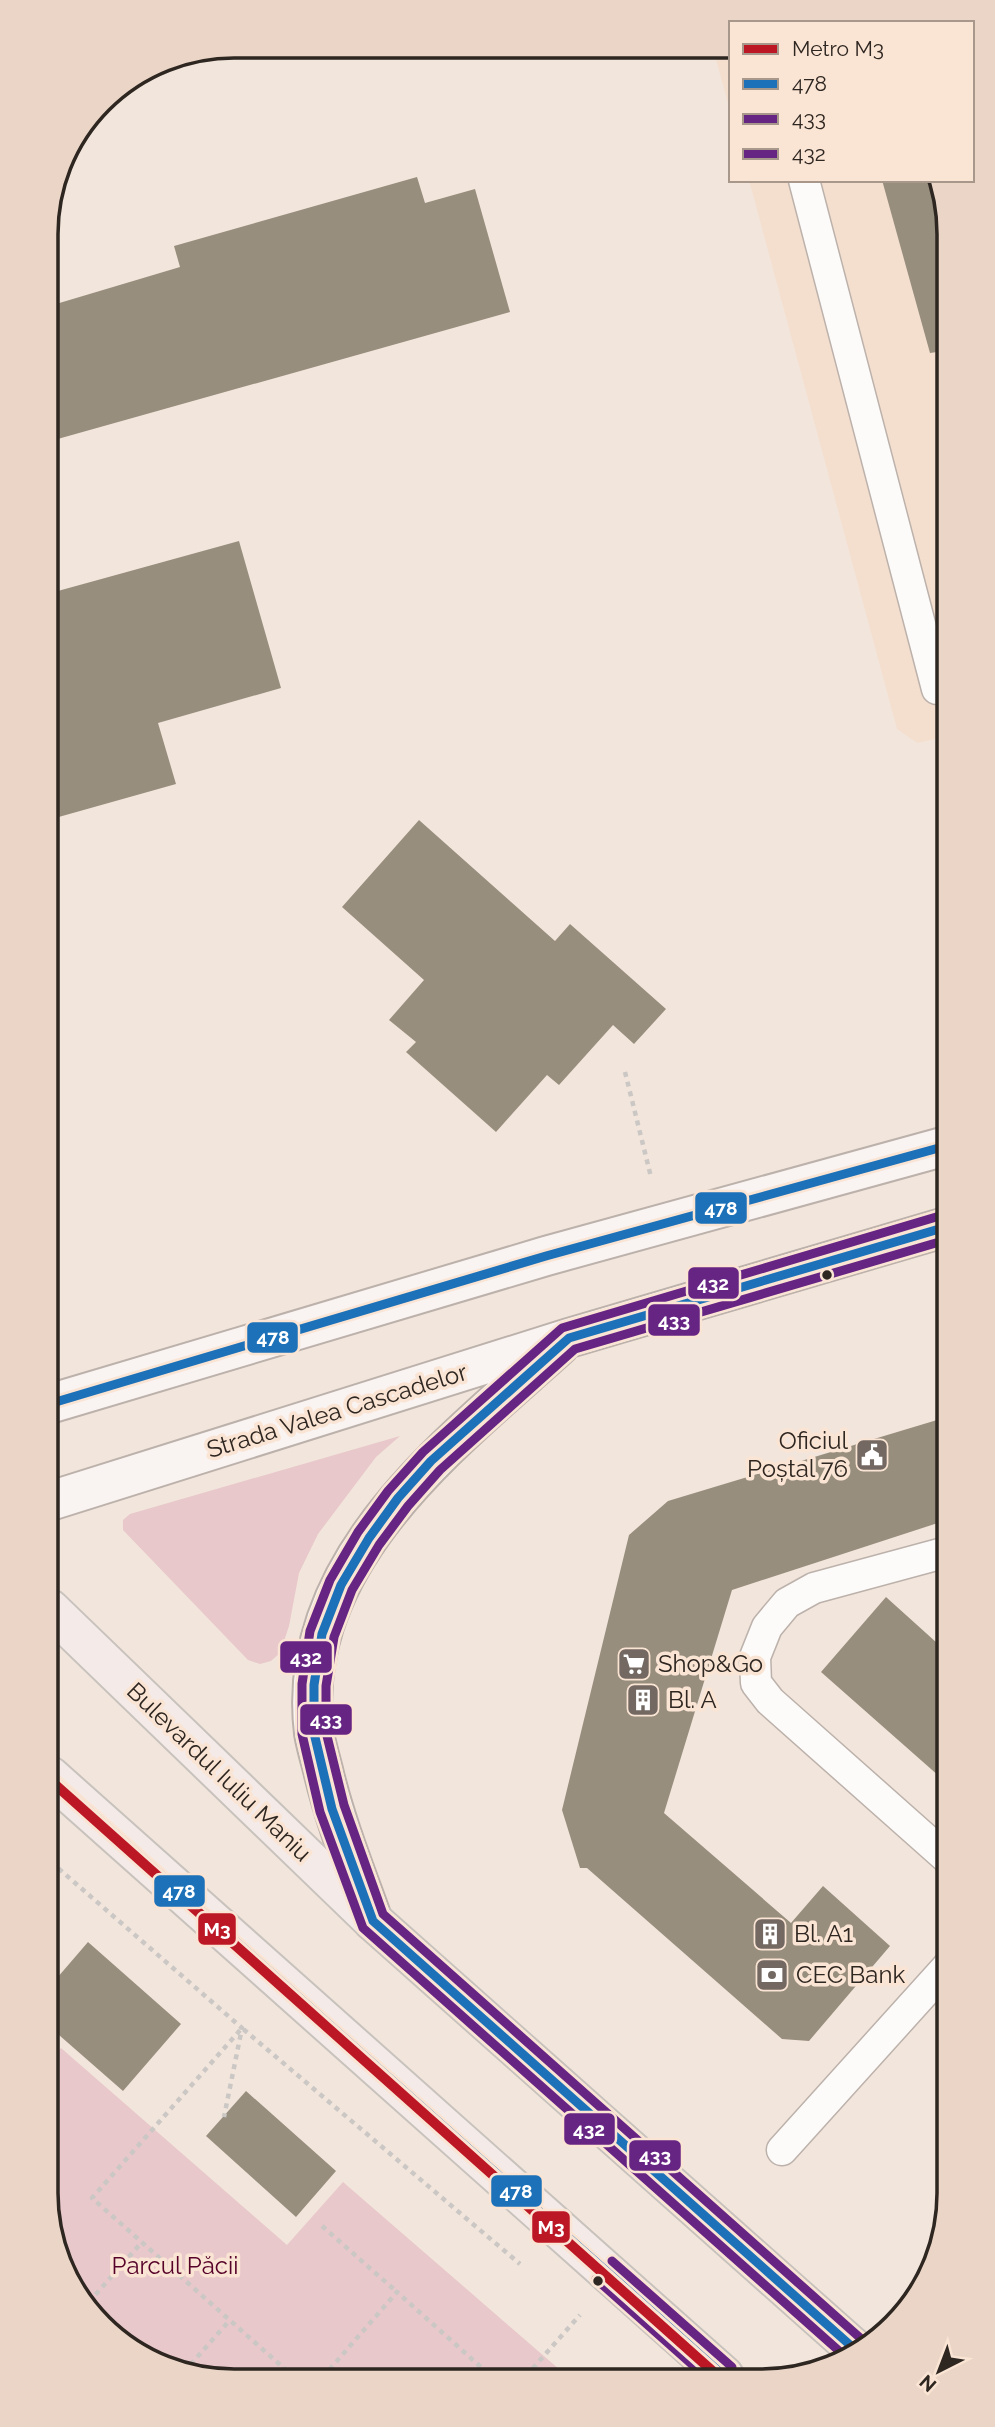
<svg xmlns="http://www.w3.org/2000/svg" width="995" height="2427" font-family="Raleway,sans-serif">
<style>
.built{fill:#f4dfcf}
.green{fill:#e8c8cb}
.building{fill:#988e7d}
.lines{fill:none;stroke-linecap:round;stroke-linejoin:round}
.lane-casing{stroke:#bcb2ab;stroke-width:33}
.secondary-casing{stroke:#bcb2ab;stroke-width:42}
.primary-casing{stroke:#c8c2bd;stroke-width:42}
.path{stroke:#cbc7c4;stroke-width:4.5;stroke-dasharray:5 5;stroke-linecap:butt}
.lane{stroke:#fdfbfa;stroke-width:30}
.secondary{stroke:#f9f3f1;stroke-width:38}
.primary{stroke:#f4ebe9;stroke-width:38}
.bus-1-casing{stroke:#fae4d4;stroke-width:14}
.bus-2-casing{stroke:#fae4d4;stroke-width:14}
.bus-3-casing{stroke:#fae4d4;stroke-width:14}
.bus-1{stroke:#1d71b8;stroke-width:9}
.bus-2{stroke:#662483;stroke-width:9}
.bus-3{stroke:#662483;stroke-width:9}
.metro-1-casing{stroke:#fae4d4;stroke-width:16}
.metro-1{stroke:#bc1725;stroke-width:10}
.bus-dot{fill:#2e2620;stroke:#fae4d4;stroke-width:2.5}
.labels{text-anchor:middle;stroke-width:7;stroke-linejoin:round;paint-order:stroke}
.street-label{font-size:24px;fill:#2e2620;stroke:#fae4d4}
.poi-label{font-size:24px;fill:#2e2620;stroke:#fae4d4;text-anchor:start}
.park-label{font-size:24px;fill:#570329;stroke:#fae4d4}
.rim{fill:none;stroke:#2e2620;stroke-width:3.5}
.line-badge{stroke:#fae4d4;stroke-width:2.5}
.badge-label{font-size:19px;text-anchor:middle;font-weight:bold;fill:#fff}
</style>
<rect width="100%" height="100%" fill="#f2e5dc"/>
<!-- built -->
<path class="built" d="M 713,49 L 731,49 L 731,114 Z
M 749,180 L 940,180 L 943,185 L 945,737 L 917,743 L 897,729 Z"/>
<!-- green -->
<path class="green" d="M 400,1436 L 376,1457 L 318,1534 L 299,1573 L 289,1626 L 280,1653 L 271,1661 L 260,1664 L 248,1660 L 123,1530 L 123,1520 L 130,1514 Z
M 61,2048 L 287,2245 L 343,2182 L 567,2376 L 197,2378 L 109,2335 L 52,2242 L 51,2059 Z"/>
<!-- building -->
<path class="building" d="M 417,177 L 425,203 L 475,189 L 510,312 L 47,442 L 46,307 L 180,267 L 174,246 Z
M 882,180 L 940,180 L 943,185 L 944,351 L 930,353 Z
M 239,541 L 281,688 L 158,723 L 176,784 L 48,820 L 47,594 Z
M 419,820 L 555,941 L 570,924 L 666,1009 L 634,1044 L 613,1025 L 559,1085 L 547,1075 L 496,1132 L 406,1052 L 416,1042 L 389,1020 L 424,980 L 342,907 Z
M 947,1417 L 947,1520 L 732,1590 L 664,1813 L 791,1923 L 823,1886 L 890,1946 L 809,2041 L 782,2039 L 587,1868 L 580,1868 L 562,1810 L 629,1535 L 668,1501 Z
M 886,1597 L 947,1652 L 948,1784 L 821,1672 Z
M 88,1942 L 181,2024 L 123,2091 L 51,2028 L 51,1985 Z
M 246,2091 L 336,2171 L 296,2217 L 206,2136 Z"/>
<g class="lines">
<defs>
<path id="lane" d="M 804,180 L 937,689 L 945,687
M 947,1552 L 814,1588 L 787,1603 L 767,1627 L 755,1657 L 756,1683 L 770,1701 L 948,1859
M 782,2150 L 948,1966"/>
<path id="secondary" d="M 49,1404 L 546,1256 L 946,1146
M 50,1501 L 569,1338 L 946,1227
M 373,1921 C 355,1871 335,1821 323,1770 C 320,1758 316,1745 314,1733 C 293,1563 448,1446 559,1346"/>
<path id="primary" d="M 50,1609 L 373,1921 L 859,2353
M 50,1776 L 724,2376"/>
</defs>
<!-- lane casing -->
<use href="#lane" class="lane-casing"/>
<!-- secondary casing -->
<use href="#secondary" class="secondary-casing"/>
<!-- primary casing -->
<use href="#primary" class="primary-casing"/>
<!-- path -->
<path class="path" d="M 625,1072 L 651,1177
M 51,1862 L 242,2028 L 224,2117
M 322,2226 L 397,2292
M 89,2302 L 142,2242
M 184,2372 L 230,2320
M 526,2376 L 580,2315
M 323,2377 L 397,2292 L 492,2377
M 276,2378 L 285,2368
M 295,2378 L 92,2198 L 242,2028 L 520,2264"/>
<!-- lane -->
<use href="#lane" class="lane"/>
<!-- secondary -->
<use href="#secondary" class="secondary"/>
<!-- primary -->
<use href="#primary" class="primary"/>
<defs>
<path id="bus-1" d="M 49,1404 L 546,1256 L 946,1146
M 50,1776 L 724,2376
M 859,2353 L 373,1921 L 332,1809 L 314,1733 L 314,1685 L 322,1634 L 341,1585 L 369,1538 L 398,1498 L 431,1461 L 569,1338 L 946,1227"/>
<path id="bus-2" d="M 596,2279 L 705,2376
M 867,2344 L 383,1914 L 344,1805 L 326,1732 L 326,1686 L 334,1637 L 352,1590 L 379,1545 L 408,1506 L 440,1470 L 575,1349 L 946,1240"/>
<path id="bus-3" d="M 612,2261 L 732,2367
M 847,2358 L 363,1928 L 320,1812 L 302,1734 L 302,1684 L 310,1631 L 330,1580 L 358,1532 L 388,1491 L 423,1452 L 562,1328 L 943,1215"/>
</defs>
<!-- bus-1 casing -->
<use href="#bus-1" class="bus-1-casing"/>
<!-- bus-2 casing -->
<use href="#bus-2" class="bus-2-casing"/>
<!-- bus-3 casing -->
<use href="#bus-3" class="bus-3-casing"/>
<!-- bus-1 -->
<use href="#bus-1" class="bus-1"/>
<!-- bus-2 -->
<use href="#bus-2" class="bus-2"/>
<!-- bus-3 -->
<use href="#bus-3" class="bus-3"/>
<defs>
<path id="metro-1" d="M 50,1780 L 718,2376"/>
</defs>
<!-- metro-1 casing -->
<use href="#metro-1" class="metro-1-casing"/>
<!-- metro-1 -->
<use href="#metro-1" class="metro-1"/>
</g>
<!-- icons -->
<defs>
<symbol id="civic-square" viewBox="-11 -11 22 22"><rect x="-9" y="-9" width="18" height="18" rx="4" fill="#736962" stroke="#fae4d4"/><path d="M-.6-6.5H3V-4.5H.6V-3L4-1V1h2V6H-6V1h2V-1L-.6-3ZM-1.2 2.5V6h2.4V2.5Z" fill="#fff"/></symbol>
<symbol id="supermarket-square" viewBox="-11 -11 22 22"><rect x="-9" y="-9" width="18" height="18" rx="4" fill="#736962" stroke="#fae4d4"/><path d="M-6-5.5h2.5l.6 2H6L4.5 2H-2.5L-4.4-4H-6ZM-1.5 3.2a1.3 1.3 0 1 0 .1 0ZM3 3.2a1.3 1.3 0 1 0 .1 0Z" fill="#fff"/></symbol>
<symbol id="building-square" viewBox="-11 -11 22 22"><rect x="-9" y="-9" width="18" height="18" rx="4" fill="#736962" stroke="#fae4d4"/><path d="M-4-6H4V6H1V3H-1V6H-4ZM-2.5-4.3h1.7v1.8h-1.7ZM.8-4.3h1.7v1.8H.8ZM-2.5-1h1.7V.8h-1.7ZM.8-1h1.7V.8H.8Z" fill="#fff"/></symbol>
<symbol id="bank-square" viewBox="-11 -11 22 22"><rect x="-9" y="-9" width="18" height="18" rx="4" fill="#736962" stroke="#fae4d4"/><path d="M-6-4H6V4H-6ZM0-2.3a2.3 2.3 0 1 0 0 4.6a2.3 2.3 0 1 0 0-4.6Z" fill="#fff"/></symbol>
</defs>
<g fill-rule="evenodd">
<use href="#civic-square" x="853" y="1436" width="38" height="38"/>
<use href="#supermarket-square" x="615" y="1645" width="38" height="38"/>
<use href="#building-square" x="624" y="1681" width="38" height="38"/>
<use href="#building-square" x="751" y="1915" width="38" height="38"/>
<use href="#bank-square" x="753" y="1956" width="38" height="38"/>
</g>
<!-- markers -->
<g class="bus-dot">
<circle cx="827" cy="1275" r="6"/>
<circle cx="598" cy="2281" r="6"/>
</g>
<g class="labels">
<!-- street labels -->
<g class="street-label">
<text transform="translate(337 1411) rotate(-17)" y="8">Strada Valea Cascadelor</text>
<text transform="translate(219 1772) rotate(44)" y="8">Bulevardul Iuliu Maniu</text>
</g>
<!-- poi labels -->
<g class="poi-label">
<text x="848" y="1449" text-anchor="end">Oficiul<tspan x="848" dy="28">Poștal 76</tspan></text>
<text x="658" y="1672">Shop&amp;Go</text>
<text x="668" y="1708">Bl. A</text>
<text x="794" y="1942">Bl. A1</text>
<text x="796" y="1983">CEC Bank</text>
</g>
<!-- park labels -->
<g class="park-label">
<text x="175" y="2274">Parcul Păcii</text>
</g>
</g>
<!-- crop -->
<path d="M0 0H995V2427H0ZM234 58H761A176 176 0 0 1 937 234V2193A176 176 0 0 1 761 2369H234A176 176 0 0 1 58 2193V234A176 176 0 0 1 234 58Z" fill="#ead5c6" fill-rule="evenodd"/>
<path class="rim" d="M234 58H761A176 176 0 0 1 937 234V2193A176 176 0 0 1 761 2369H234A176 176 0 0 1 58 2193V234A176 176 0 0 1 234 58Z"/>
<g class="line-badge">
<rect x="694" y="1191" width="54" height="34" rx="7" fill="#1d71b8"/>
<rect x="687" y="1266" width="53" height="34" rx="7" fill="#662483"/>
<rect x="647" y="1303" width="54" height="34" rx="7" fill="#662483"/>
<rect x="246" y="1321" width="53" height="33" rx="7" fill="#1d71b8"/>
<rect x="279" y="1640" width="54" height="34" rx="7" fill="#662483"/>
<rect x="299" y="1703" width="54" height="33" rx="7" fill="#662483"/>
<rect x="153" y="1874" width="53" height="34" rx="7" fill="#1d71b8"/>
<rect x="197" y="1912" width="40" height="34" rx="7" fill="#bc1725"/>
<rect x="563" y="2112" width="53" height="34" rx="7" fill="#662483"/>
<rect x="628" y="2139" width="54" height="33" rx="7" fill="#662483"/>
<rect x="490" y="2174" width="53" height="34" rx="7" fill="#1d71b8"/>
<rect x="531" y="2210" width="40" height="34" rx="7" fill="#bc1725"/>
</g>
<g class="badge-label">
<text x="721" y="1215">478</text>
<text x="713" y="1290">432</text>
<text x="674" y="1327">433</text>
<text x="273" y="1344">478</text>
<text x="306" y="1664">432</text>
<text x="326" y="1726">433</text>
<text x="179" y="1898">478</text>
<text x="217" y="1936">M3</text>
<text x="589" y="2136">432</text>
<text x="655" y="2162">433</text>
<text x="516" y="2198">478</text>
<text x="551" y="2234">M3</text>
</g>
<!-- legend -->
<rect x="729" y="21" width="245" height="161" fill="#fae4d4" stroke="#a8988c" stroke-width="2"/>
<rect x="743" y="44" width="35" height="10" fill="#bc1725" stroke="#a8988c" stroke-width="2"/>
<text x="792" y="56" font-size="21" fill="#2e2620">Metro M3</text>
<rect x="743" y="79" width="35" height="10" fill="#1d71b8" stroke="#a8988c" stroke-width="2"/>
<text x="792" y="91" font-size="21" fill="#2e2620">478</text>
<rect x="743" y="114" width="35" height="10" fill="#662483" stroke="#a8988c" stroke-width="2"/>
<text x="792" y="126" font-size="21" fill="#2e2620">433</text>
<rect x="743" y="149" width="35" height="10" fill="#662483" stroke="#a8988c" stroke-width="2"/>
<text x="792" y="161" font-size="21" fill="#2e2620">432</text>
<!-- north arrow -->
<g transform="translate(939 2371) rotate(222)" stroke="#fae4d4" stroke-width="5" paint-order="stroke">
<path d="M0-5L12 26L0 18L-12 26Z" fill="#2e2620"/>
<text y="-10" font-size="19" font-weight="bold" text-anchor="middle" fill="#2e2620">N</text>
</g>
</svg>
